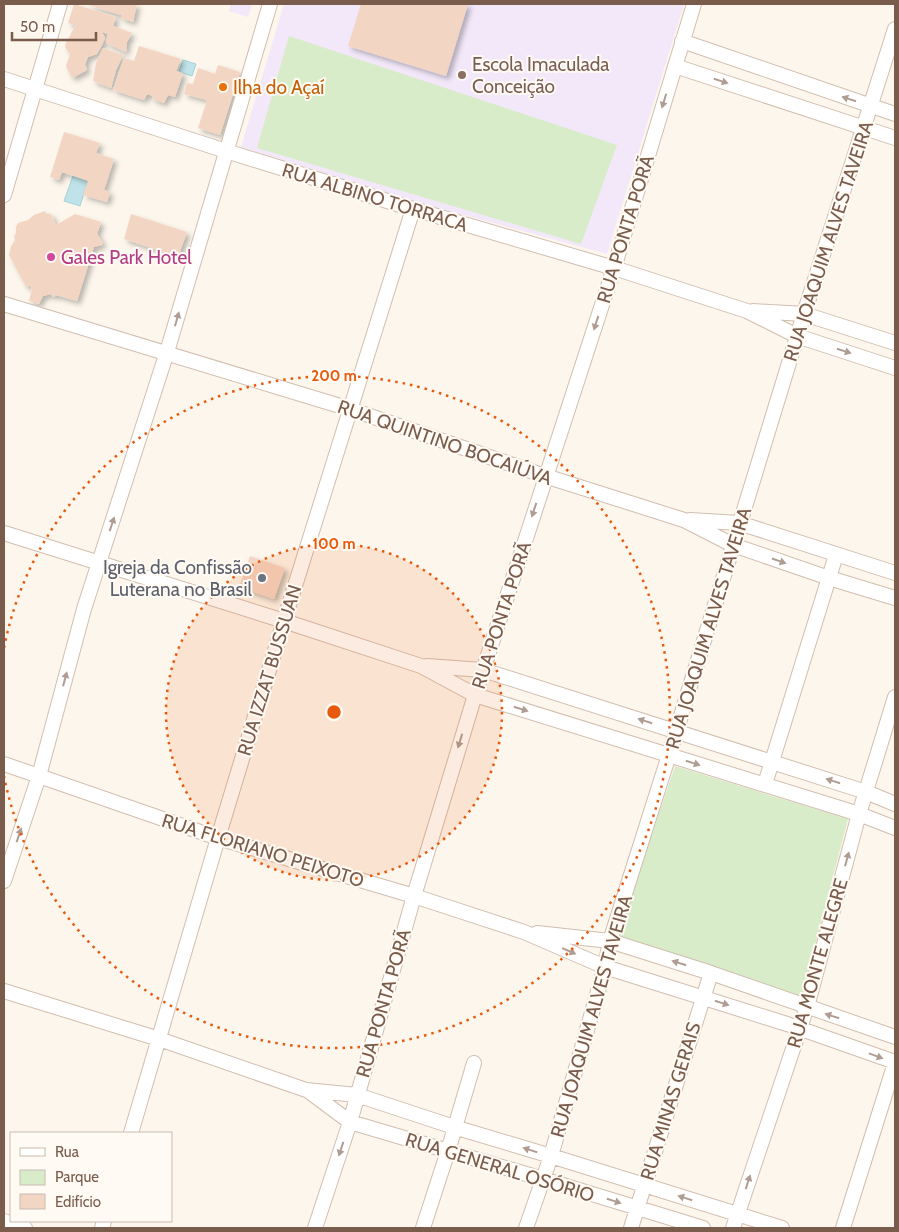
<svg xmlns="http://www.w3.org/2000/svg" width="899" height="1232" font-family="Cabin,sans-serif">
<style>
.education{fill:#f3e8fa}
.green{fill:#d8ecc9}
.water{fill:#bfe3e8;stroke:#a5d3da}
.building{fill:#f3d5c3;filter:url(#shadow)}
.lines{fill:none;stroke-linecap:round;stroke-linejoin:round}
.minor-casing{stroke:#d1beb0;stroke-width:16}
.minor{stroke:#fff;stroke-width:14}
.oneway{fill:#af9d94}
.ring{fill:none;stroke:#e8590c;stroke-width:2.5;stroke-dasharray:2.5 5}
.education-dot{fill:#8d6e63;stroke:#fffaf3;stroke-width:2}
.food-dot{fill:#e8710a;stroke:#fffaf3;stroke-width:2}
.hotel-dot{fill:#d1479c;stroke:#fffaf3;stroke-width:2}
.worship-dot{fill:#6b7280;stroke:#fffaf3;stroke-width:2}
.labels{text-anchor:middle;stroke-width:4;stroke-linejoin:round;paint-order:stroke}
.education-label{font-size:19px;fill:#785e54;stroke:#fffaf3;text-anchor:start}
.food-label{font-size:19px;fill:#c56008;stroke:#fffaf3;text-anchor:start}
.street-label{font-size:19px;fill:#7a5c4d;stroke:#fffaf3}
.hotel-label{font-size:19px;fill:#b23c85;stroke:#fffaf3;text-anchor:start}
.worship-label{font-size:19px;fill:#5b616d;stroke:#fffaf3;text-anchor:end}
.centre{fill:#e8590c;stroke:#fffaf3;stroke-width:2.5}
.ring-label{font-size:15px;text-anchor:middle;font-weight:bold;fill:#e8590c;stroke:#fffaf3;stroke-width:4;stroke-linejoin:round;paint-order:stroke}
</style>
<defs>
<filter id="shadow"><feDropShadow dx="3.5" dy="3.5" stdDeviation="2.5" flood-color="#0004"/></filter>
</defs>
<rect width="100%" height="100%" fill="#fdf6ec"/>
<!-- education -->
<path class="education" d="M 231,4 L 250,4 L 252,5 L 248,17 L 229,11 Z
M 284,4 L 684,4 L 607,254 L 416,202 L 241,147 Z"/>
<!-- green -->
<path class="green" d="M 289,36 L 617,145 L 581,244 L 257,148 Z
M 675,766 L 848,819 L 801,999 L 617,937 Z"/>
<!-- water -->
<path class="water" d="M 183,60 L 196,64 L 192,76 L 179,72 Z
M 73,176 L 88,181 L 80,206 L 64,201 Z"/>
<!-- building -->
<path class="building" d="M 74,4 L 116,17 L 113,26 L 132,33 L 127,42 L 126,52 L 106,43 L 108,34 L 102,32 L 105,38 L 102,45 L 97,54 L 88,57 L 85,64 L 87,70 L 72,78 L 66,66 L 70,54 L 65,47 L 67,39 L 69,38 L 74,27 L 78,26 L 68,23 Z
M 85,4 L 137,4 L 133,22 L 121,18 L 121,15 Z
M 361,4 L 468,4 L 446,76 L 348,46 Z
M 139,46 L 181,59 L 176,71 L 183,73 L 175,97 L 168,95 L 164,103 L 152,99 L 153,96 L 147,94 L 144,100 L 113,90 L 124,58 L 134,61 Z
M 103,48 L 123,55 L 116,70 L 111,88 L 93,81 L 96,63 Z
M 218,65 L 240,72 L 220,135 L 198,128 L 207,100 L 184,94 L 187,83 L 193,84 L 198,68 L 215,74 Z
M 64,132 L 100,143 L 96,153 L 114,159 L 104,190 L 110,192 L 107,202 L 83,195 L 88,181 L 62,172 L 59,180 L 50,177 Z
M 45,211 L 46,214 L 51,214 L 56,225 L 75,214 L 101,222 L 97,234 L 103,243 L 102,245 L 94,247 L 77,301 L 56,295 L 53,297 L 51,294 L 43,296 L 39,304 L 29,301 L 32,289 L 30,285 L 26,287 L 9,255 L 11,246 L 15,240 L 14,236 L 16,233 L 16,227 L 18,223 L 28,220 L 34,215 Z
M 131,214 L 187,232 L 178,257 L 124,239 Z
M 250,556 L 285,568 L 274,599 L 239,587 Z"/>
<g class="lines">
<defs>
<path id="minor" d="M 682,41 L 895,114
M 675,66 L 895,138
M 4,79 L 226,151 L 413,209 L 614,268 L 747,311 L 797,336 L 895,368
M 4,195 L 60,4
M 4,304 L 350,409 L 545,476 L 684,520 L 733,545 L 829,578 L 895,598
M 753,311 L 804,314 L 895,343
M 690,520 L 739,523 L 895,573
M 4,533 L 284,621 L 421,666 L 475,695 L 859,814 L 895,828
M 427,666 L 483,670 L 866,792 L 895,804
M 4,764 L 218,838 L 414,896 L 524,932 L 605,967 L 787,1024 L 895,1062
M 765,784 L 836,555
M 4,881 L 39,776 L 84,609 L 167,352 L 270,4
M 537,933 L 610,941 L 711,973 L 895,1037
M 4,991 L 159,1039 L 306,1090 L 357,1095 L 454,1127 L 551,1156 L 782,1228
M 307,1090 L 350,1122 L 543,1179 L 703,1228
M 131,1133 L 218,838 L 284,621 L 413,209
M 4,1221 L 25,1228
M 102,1228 L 104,1221
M 315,1228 L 350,1122 L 414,896 L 475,695 L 614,268 L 694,4
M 423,1228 L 448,1151 L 474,1063
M 526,1228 L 551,1156 L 605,967 L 610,941 L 669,755 L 804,314 L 895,29
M 631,1228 L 711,973
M 733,1228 L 807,1007 L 859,814 L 895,697
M 843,1228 L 895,1063"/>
</defs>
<!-- minor casing -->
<use href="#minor" class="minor-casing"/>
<!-- minor -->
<use href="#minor" class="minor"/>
</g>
<!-- one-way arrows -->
<defs><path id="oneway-solid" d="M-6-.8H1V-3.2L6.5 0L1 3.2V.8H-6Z" transform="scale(1.25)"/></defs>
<g class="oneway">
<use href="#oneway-solid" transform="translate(721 81) rotate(18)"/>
<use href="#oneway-solid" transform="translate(849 99) rotate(-162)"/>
<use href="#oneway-solid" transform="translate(664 101) rotate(107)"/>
<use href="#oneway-solid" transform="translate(177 319) rotate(-74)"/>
<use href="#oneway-solid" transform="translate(596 323) rotate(108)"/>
<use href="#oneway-solid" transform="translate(844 351) rotate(18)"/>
<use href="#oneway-solid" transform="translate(534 510) rotate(108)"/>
<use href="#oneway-solid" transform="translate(112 524) rotate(-72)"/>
<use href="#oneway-solid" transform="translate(779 561) rotate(19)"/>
<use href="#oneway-solid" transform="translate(65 679) rotate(-75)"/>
<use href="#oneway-solid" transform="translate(521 709) rotate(17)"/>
<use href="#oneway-solid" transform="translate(645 721) rotate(-163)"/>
<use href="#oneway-solid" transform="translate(460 741) rotate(107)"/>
<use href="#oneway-solid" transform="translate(693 763) rotate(17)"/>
<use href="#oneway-solid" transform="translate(833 781) rotate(-162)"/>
<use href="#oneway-solid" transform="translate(19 835) rotate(-71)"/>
<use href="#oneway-solid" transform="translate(847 859) rotate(-75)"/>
<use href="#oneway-solid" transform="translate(569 951) rotate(23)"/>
<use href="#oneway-solid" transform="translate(679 963) rotate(-162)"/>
<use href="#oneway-solid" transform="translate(722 1003) rotate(18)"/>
<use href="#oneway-solid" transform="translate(832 1016) rotate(-162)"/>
<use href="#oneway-solid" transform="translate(876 1056) rotate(20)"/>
<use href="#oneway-solid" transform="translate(341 1149) rotate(108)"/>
<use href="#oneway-solid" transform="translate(530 1150) rotate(-163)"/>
<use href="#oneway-solid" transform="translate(748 1182) rotate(-72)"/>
<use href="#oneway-solid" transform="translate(685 1198) rotate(-163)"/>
<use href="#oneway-solid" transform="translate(614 1201) rotate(18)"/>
</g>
<!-- distance rings -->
<circle cx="334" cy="712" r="168" fill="#e8590c" fill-opacity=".12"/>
<g class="ring">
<circle cx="334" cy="712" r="168"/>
<path d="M4 648A336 336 0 1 1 4 776"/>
</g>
<!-- markers -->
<circle class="education-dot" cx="462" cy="75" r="5"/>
<circle class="food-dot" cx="223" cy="87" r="5"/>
<circle class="hotel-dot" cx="51" cy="257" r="5"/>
<circle class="worship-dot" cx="262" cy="578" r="5"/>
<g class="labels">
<!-- education labels -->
<g class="education-label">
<text x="472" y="71">Escola Imaculada<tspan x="472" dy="22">Conceição</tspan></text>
</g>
<!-- food labels -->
<g class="food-label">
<text x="233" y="94">Ilha do Açaí</text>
</g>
<!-- street labels -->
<g class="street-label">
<text transform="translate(375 197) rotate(17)" y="7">RUA ALBINO TORRACA</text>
<text transform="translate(625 229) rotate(-73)" y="7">RUA PONTA PORÃ</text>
<text transform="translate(828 241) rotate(-72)" y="7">RUA JOAQUIM ALVES TAVEIRA</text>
<text transform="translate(445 442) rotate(19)" y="7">RUA QUINTINO BOCAIÚVA</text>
<text transform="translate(501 615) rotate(-72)" y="7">RUA PONTA PORÃ</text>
<text transform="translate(708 628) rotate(-73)" y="7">RUA JOAQUIM ALVES TAVEIRA</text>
<text transform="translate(269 670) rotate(-73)" y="7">RUA IZZAT BUSSUAN</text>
<text transform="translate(263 850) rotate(17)" y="7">RUA FLORIANO PEIXOTO</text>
<text transform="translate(817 963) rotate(-74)" y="7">RUA MONTE ALEGRE</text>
<text transform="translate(383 1003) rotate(-74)" y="7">RUA PONTA PORÃ</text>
<text transform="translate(591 1016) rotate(-74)" y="7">RUA JOAQUIM ALVES TAVEIRA</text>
<text transform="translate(670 1101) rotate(-73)" y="7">RUA MINAS GERAIS</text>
<text transform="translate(500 1167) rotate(17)" y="7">RUA GENERAL OSÓRIO</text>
</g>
<!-- hotel labels -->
<g class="hotel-label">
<text x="61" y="264">Gales Park Hotel</text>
</g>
<!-- worship labels -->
<g class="worship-label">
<text x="252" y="574">Igreja da Confissão<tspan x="252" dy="22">Luterana no Brasil</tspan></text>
</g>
</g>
<circle cx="334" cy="712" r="8" class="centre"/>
<g class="ring-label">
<text x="334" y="381">200 m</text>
<text x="334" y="549">100 m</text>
</g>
<!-- border -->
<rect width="899" height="1232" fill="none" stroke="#7a5c4d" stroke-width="10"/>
<!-- legend -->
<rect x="10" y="1132" width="162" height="90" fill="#fffaf3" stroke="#cabbb1"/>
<rect x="20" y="1148" width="25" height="8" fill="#ffffff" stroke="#cabbb1"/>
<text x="55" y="1157" font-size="15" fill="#7a5c4d">Rua</text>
<rect x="20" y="1170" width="25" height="15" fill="#d8ecc9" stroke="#cabbb1"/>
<text x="55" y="1182" font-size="15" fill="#7a5c4d">Parque</text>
<rect x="20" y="1194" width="25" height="15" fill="#f3d5c3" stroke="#cabbb1"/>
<text x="55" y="1207" font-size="15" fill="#7a5c4d">Edifício</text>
<!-- scale -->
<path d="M12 32v8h84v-8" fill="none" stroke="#7a5c4d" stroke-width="2.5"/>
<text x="20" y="32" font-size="15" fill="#7a5c4d" stroke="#fffaf3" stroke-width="4" paint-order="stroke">50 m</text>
</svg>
